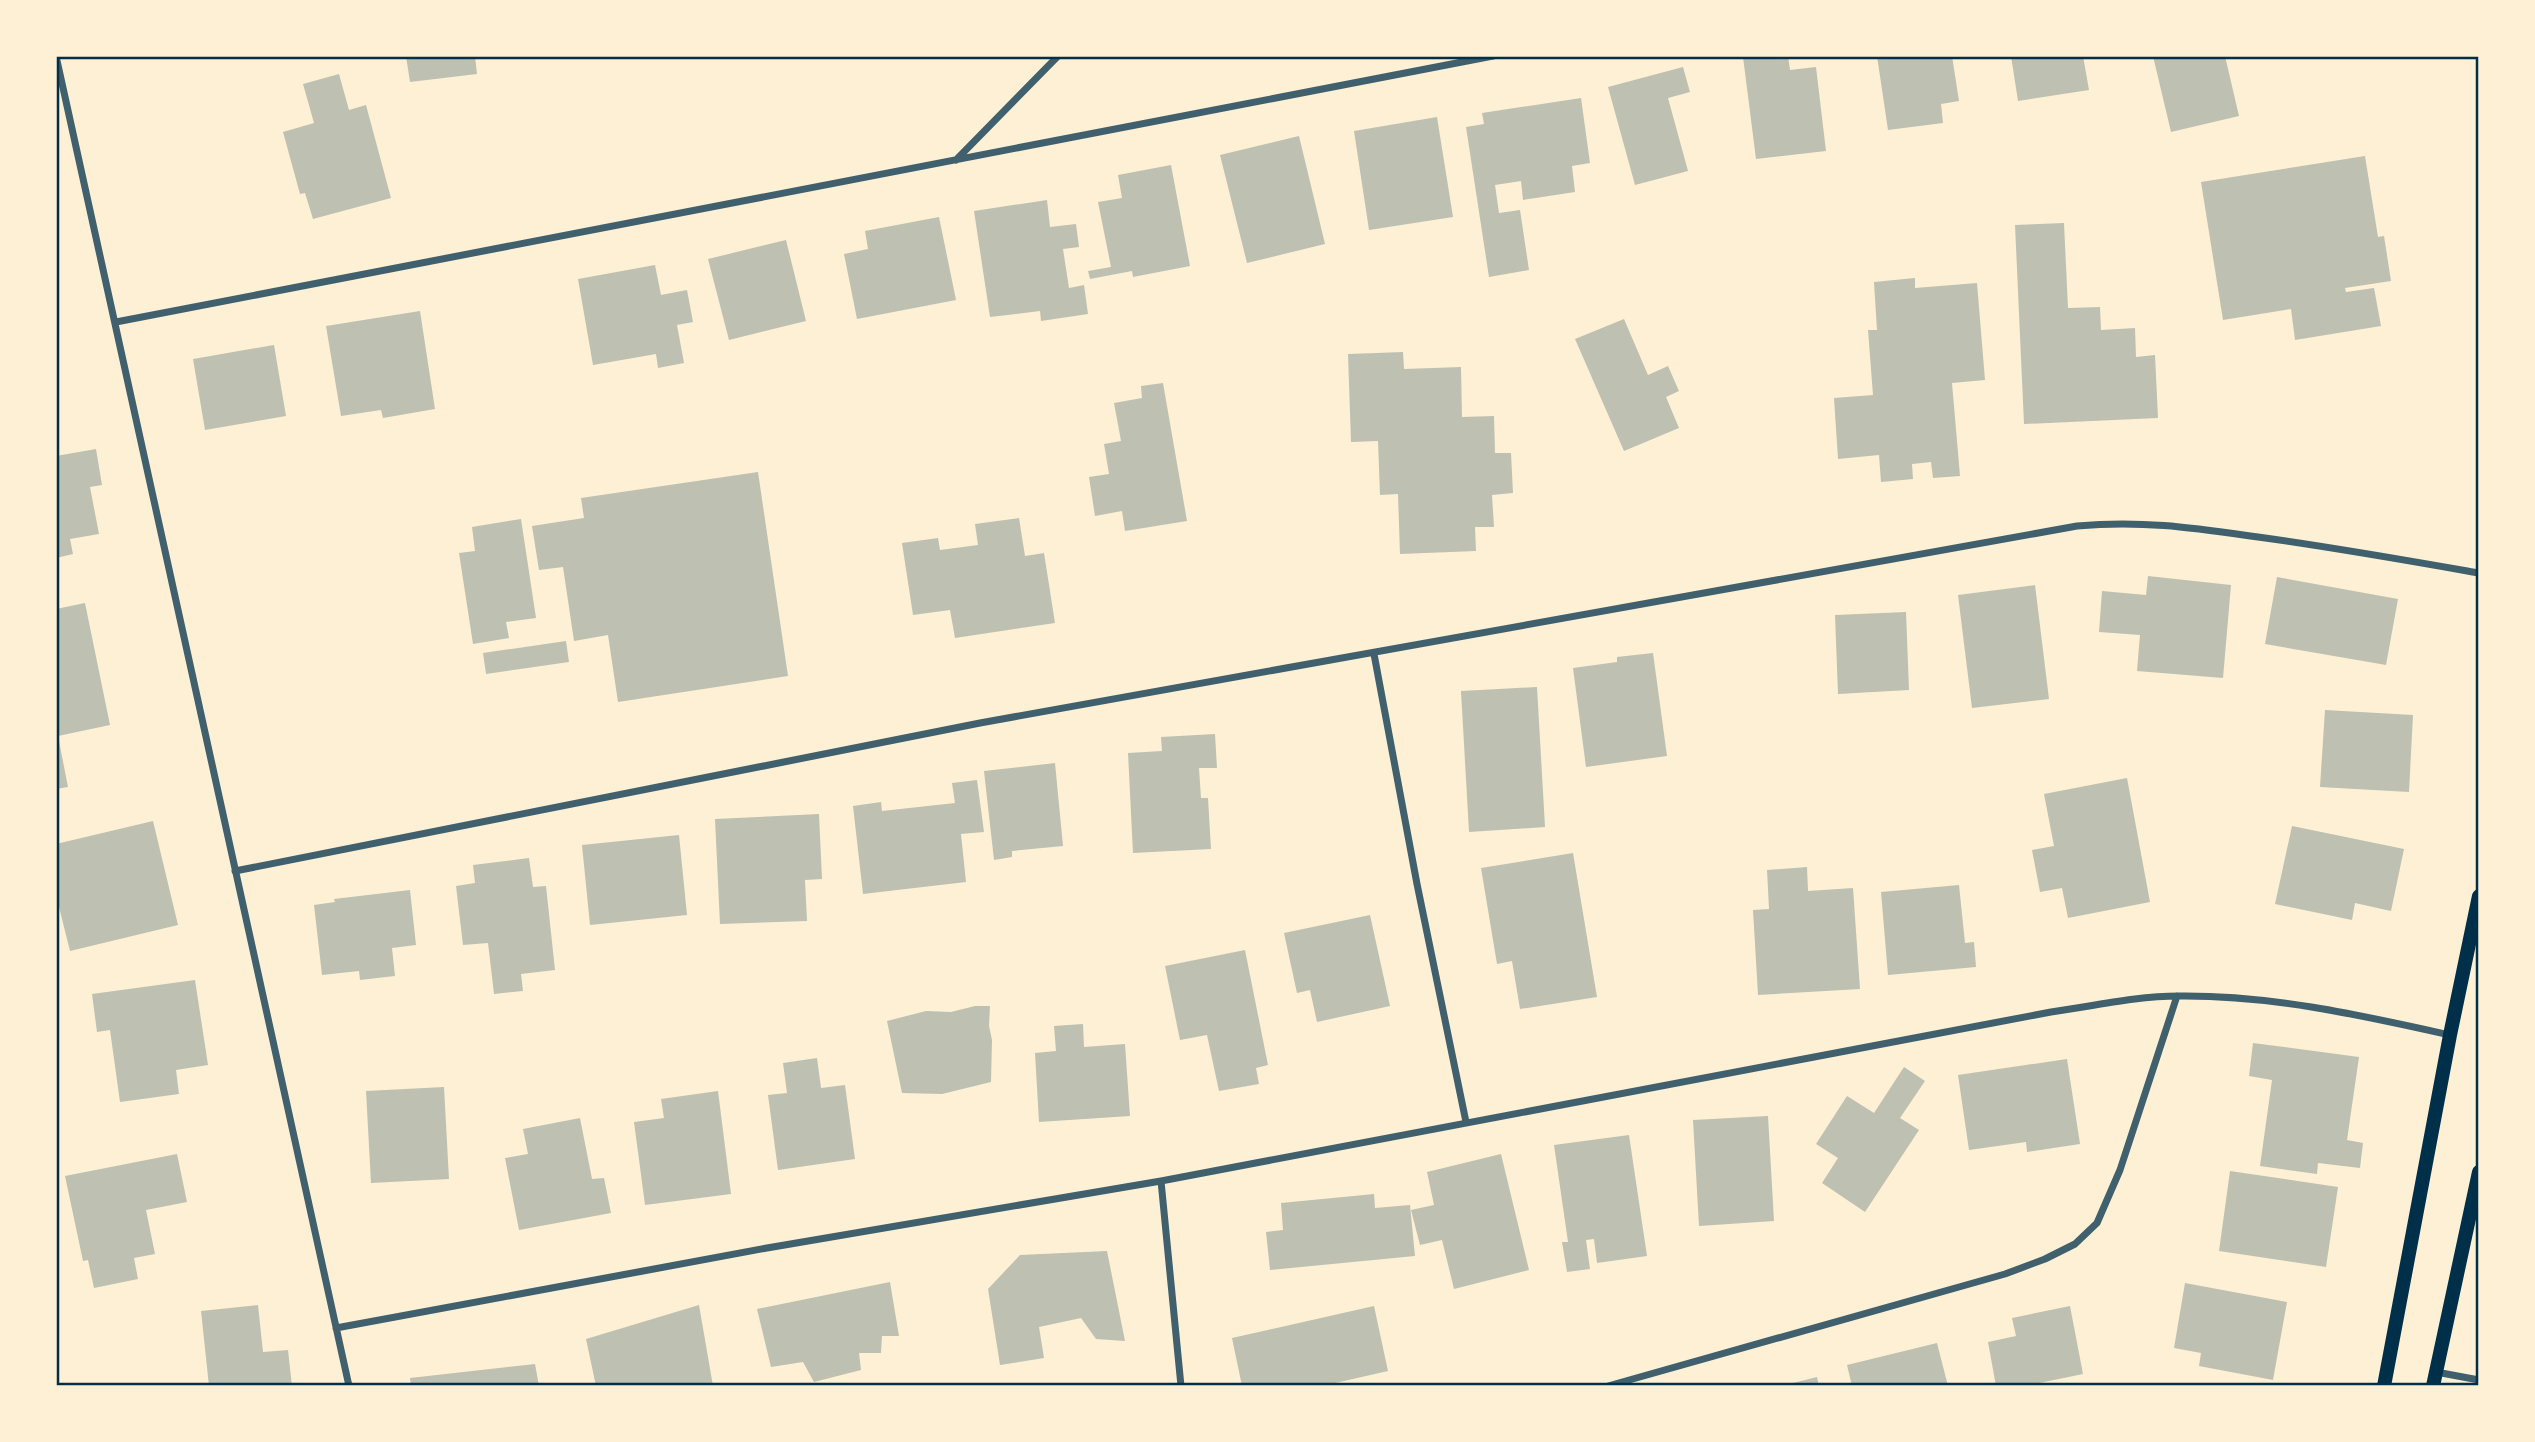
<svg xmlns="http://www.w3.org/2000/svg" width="2535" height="1442" font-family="'Work Sans',sans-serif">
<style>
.building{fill:#bec0b2}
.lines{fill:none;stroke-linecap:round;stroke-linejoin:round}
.minor{stroke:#3f606c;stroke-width:7}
.secondary{stroke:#003049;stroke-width:14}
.neatline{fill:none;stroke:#003049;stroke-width:2.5}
</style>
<rect width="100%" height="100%" fill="#fdf0d5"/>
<!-- building -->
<path class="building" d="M 406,56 L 475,56 L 477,74 L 410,82 Z
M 1788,56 L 1790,70 L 1816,67 L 1826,151 L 1756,159 L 1743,57 Z
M 1877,56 L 1952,56 L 1959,101 L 1941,104 L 1943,123 L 1888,130 Z
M 2011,56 L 2083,56 L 2089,90 L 2018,101 Z
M 2153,56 L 2225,56 L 2239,116 L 2171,132 Z
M 1683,67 L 1690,92 L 1668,98 L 1688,171 L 1635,185 L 1608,87 Z
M 339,74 L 349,110 L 366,105 L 391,198 L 313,219 L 305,193 L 300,194 L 283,132 L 314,123 L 303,84 Z
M 1581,98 L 1590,163 L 1572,166 L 1575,192 L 1523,200 L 1521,181 L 1495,185 L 1499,213 L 1520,210 L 1529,270 L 1489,277 L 1466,127 L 1484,124 L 1482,113 Z
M 1437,117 L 1453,217 L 1369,230 L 1354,131 Z
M 1299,136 L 1325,244 L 1247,263 L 1220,155 Z
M 2365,156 L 2378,237 L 2384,236 L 2391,281 L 2345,288 L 2346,292 L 2374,288 L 2381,326 L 2295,340 L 2291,309 L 2223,320 L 2201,182 Z
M 1171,165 L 1190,266 L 1133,277 L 1132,271 L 1090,279 L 1088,271 L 1111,267 L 1098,202 L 1122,198 L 1118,175 Z
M 1047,200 L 1050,227 L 1076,224 L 1079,247 L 1063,249 L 1069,288 L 1084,285 L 1088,314 L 1041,321 L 1040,311 L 990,317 L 974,211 Z
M 939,217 L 956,300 L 857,319 L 844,254 L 868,249 L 865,231 Z
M 2064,223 L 2068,308 L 2100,307 L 2101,330 L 2135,328 L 2136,357 L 2155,355 L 2158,418 L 2024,424 L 2015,225 Z
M 786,240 L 806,321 L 729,340 L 708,259 Z
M 655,265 L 661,295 L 687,290 L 693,322 L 677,325 L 684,363 L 658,368 L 656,354 L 593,365 L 578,279 Z
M 1915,278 L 1915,288 L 1977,283 L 1985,380 L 1952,383 L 1960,476 L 1933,478 L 1931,462 L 1912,464 L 1913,479 L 1881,482 L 1879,455 L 1838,459 L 1834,398 L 1873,395 L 1868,330 L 1877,330 L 1874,282 Z
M 420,311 L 435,409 L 383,418 L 381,410 L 341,416 L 326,326 Z
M 1624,319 L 1648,375 L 1668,366 L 1679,391 L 1666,397 L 1679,428 L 1624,451 L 1575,339 Z
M 274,345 L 286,416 L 205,430 L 193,359 Z
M 1403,352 L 1404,369 L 1461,367 L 1462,417 L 1494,416 L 1495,453 L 1511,453 L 1513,493 L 1492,495 L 1494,527 L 1475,527 L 1476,551 L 1400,554 L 1398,494 L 1380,495 L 1378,441 L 1351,442 L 1348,354 Z
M 1163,383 L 1187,521 L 1125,531 L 1122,511 L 1095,516 L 1089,477 L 1109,474 L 1104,444 L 1121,441 L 1114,403 L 1142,398 L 1141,386 Z
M 96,449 L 102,485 L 90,487 L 99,534 L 70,539 L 73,554 L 56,558 L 56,456 Z
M 758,472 L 788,676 L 618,702 L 608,635 L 574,641 L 563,567 L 539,570 L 532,526 L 584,518 L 581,498 Z
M 1019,518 L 1025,556 L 1044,553 L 1055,623 L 955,638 L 950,610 L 913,615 L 902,543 L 938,538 L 940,550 L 978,545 L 975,524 Z
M 521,519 L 536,618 L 506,622 L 509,638 L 473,644 L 459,553 L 475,551 L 472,527 Z
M 2148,576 L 2231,585 L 2223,678 L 2137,671 L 2140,635 L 2099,632 L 2102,591 L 2146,595 Z
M 2277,577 L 2398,599 L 2386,665 L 2265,644 Z
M 2035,585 L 2049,699 L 1972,708 L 1958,595 Z
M 85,603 L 110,725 L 58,736 L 68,787 L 56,789 L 56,609 Z
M 1906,612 L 1909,690 L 1838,694 L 1835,615 Z
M 566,641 L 569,662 L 486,674 L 483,653 Z
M 1653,653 L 1667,756 L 1586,767 L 1573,668 L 1617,662 L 1617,657 Z
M 1537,687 L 1545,827 L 1469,832 L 1461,691 Z
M 2325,710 L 2413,715 L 2409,792 L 2320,787 Z
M 1215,734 L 1217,768 L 1199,768 L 1201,798 L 1208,798 L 1211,849 L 1133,853 L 1128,753 L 1162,751 L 1161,737 Z
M 1055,763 L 1063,846 L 1012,851 L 1012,857 L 994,860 L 984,771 Z
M 2127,778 L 2150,902 L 2068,918 L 2062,888 L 2040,892 L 2032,850 L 2054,846 L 2044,794 Z
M 977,780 L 984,832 L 961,834 L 966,882 L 863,894 L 853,806 L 881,802 L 882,811 L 955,803 L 952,783 Z
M 819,814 L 822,879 L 805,880 L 807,921 L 720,924 L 715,819 Z
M 153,821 L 178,925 L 70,951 L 56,895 L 56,844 Z
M 2292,826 L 2404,849 L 2391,911 L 2355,903 L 2352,920 L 2275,904 Z
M 679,835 L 687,915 L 590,925 L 582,845 Z
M 1573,853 L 1597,997 L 1520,1009 L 1512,961 L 1497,964 L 1481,868 Z
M 529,858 L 533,887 L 546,886 L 555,970 L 521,974 L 523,991 L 494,994 L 488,943 L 463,945 L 456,886 L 475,883 L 473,865 Z
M 1807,867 L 1808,891 L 1853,888 L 1860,989 L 1758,995 L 1753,910 L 1769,909 L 1767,870 Z
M 1959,885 L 1965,943 L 1974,942 L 1976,967 L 1888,975 L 1881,892 Z
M 410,890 L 416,945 L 392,948 L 395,976 L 360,980 L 359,971 L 322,975 L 314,905 L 335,902 L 334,899 Z
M 1370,915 L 1390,1006 L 1317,1022 L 1310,990 L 1297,993 L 1284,933 Z
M 1245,950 L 1268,1065 L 1256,1068 L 1259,1084 L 1219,1091 L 1207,1035 L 1180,1040 L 1165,966 Z
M 195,980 L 208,1065 L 176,1070 L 179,1094 L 120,1102 L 110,1030 L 97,1032 L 92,994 Z
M 975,1006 L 990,1006 L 989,1026 L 992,1040 L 991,1082 L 942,1094 L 902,1093 L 887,1021 L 926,1011 L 951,1012 Z
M 1083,1024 L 1084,1047 L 1125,1044 L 1130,1116 L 1039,1122 L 1035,1053 L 1056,1051 L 1054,1026 Z
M 2253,1043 L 2359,1057 L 2347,1140 L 2363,1143 L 2360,1168 L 2318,1163 L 2317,1174 L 2260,1166 L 2272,1080 L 2249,1076 Z
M 817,1058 L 821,1088 L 845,1085 L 855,1159 L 778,1170 L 768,1095 L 787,1093 L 783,1063 Z
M 2067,1059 L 2080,1144 L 2027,1152 L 2026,1142 L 1969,1150 L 1958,1075 Z
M 1904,1067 L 1925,1081 L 1900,1118 L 1919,1130 L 1865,1212 L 1822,1183 L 1838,1158 L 1816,1144 L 1847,1096 L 1874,1113 Z
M 444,1087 L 449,1179 L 371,1183 L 366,1091 Z
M 718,1091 L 731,1194 L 645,1205 L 634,1122 L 664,1118 L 661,1099 Z
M 1768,1116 L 1774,1221 L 1699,1226 L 1693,1120 Z
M 580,1118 L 592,1179 L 604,1178 L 611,1213 L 519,1230 L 505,1158 L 528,1154 L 523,1129 Z
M 1629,1135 L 1647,1256 L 1597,1263 L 1594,1239 L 1586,1240 L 1590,1269 L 1567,1272 L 1562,1242 L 1568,1242 L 1554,1145 Z
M 177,1154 L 187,1202 L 146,1210 L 155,1254 L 134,1258 L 138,1279 L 94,1288 L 88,1260 L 83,1261 L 65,1176 Z
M 1501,1154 L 1529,1270 L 1454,1289 L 1442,1240 L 1420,1245 L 1411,1210 L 1434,1205 L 1427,1172 Z
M 2230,1171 L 2338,1187 L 2326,1267 L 2219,1251 Z
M 1374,1194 L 1375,1208 L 1410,1205 L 1415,1256 L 1270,1270 L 1266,1232 L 1283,1230 L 1281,1203 Z
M 1107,1251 L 1125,1341 L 1096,1339 L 1081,1318 L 1039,1327 L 1044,1358 L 1000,1365 L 988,1289 L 1020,1255 Z
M 890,1282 L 899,1336 L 882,1336 L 881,1353 L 859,1353 L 861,1370 L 814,1382 L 803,1362 L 771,1367 L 757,1309 Z
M 2185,1283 L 2287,1302 L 2273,1380 L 2199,1366 L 2201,1353 L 2174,1348 Z
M 258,1305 L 263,1352 L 288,1350 L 292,1386 L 209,1386 L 201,1311 Z
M 699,1305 L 713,1386 L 596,1386 L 586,1339 Z
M 1374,1306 L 1388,1371 L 1322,1386 L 1242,1386 L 1232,1338 Z
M 2070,1306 L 2083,1374 L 2025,1386 L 1996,1386 L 1988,1342 L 2016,1336 L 2012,1318 Z
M 1937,1343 L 1948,1386 L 1852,1386 L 1847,1365 Z
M 535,1364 L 539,1386 L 411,1386 L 410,1378 Z
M 1817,1377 L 1819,1386 L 1785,1386 L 1785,1385 Z"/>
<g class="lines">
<!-- minor -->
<path class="minor" d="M 56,56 L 349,1386
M 956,160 L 1058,56
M 116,322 L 1493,56
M 1374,654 L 1417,884 L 1466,1122
M 235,871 L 980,723 L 2077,526 C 2143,520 2194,528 2258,537 C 2332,547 2405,560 2479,573
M 1161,1181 L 1181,1386
M 336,1328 L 767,1248 L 1161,1181 L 2051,1012 C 2093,1006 2137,996 2179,996 C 2272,995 2360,1015 2450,1035
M 2436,1372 L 2479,1380
M 1608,1386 L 2005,1274 L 2045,1259 L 2075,1244 L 2097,1223 L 2120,1170 L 2177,996"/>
<!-- secondary -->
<path class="secondary" d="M 2384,1386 L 2450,1035 L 2479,896
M 2433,1386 L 2479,1172"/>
</g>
<!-- border -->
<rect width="2535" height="1442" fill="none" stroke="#fdf0d5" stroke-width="116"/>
<rect x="58" y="58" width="2419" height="1326" class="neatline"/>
</svg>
